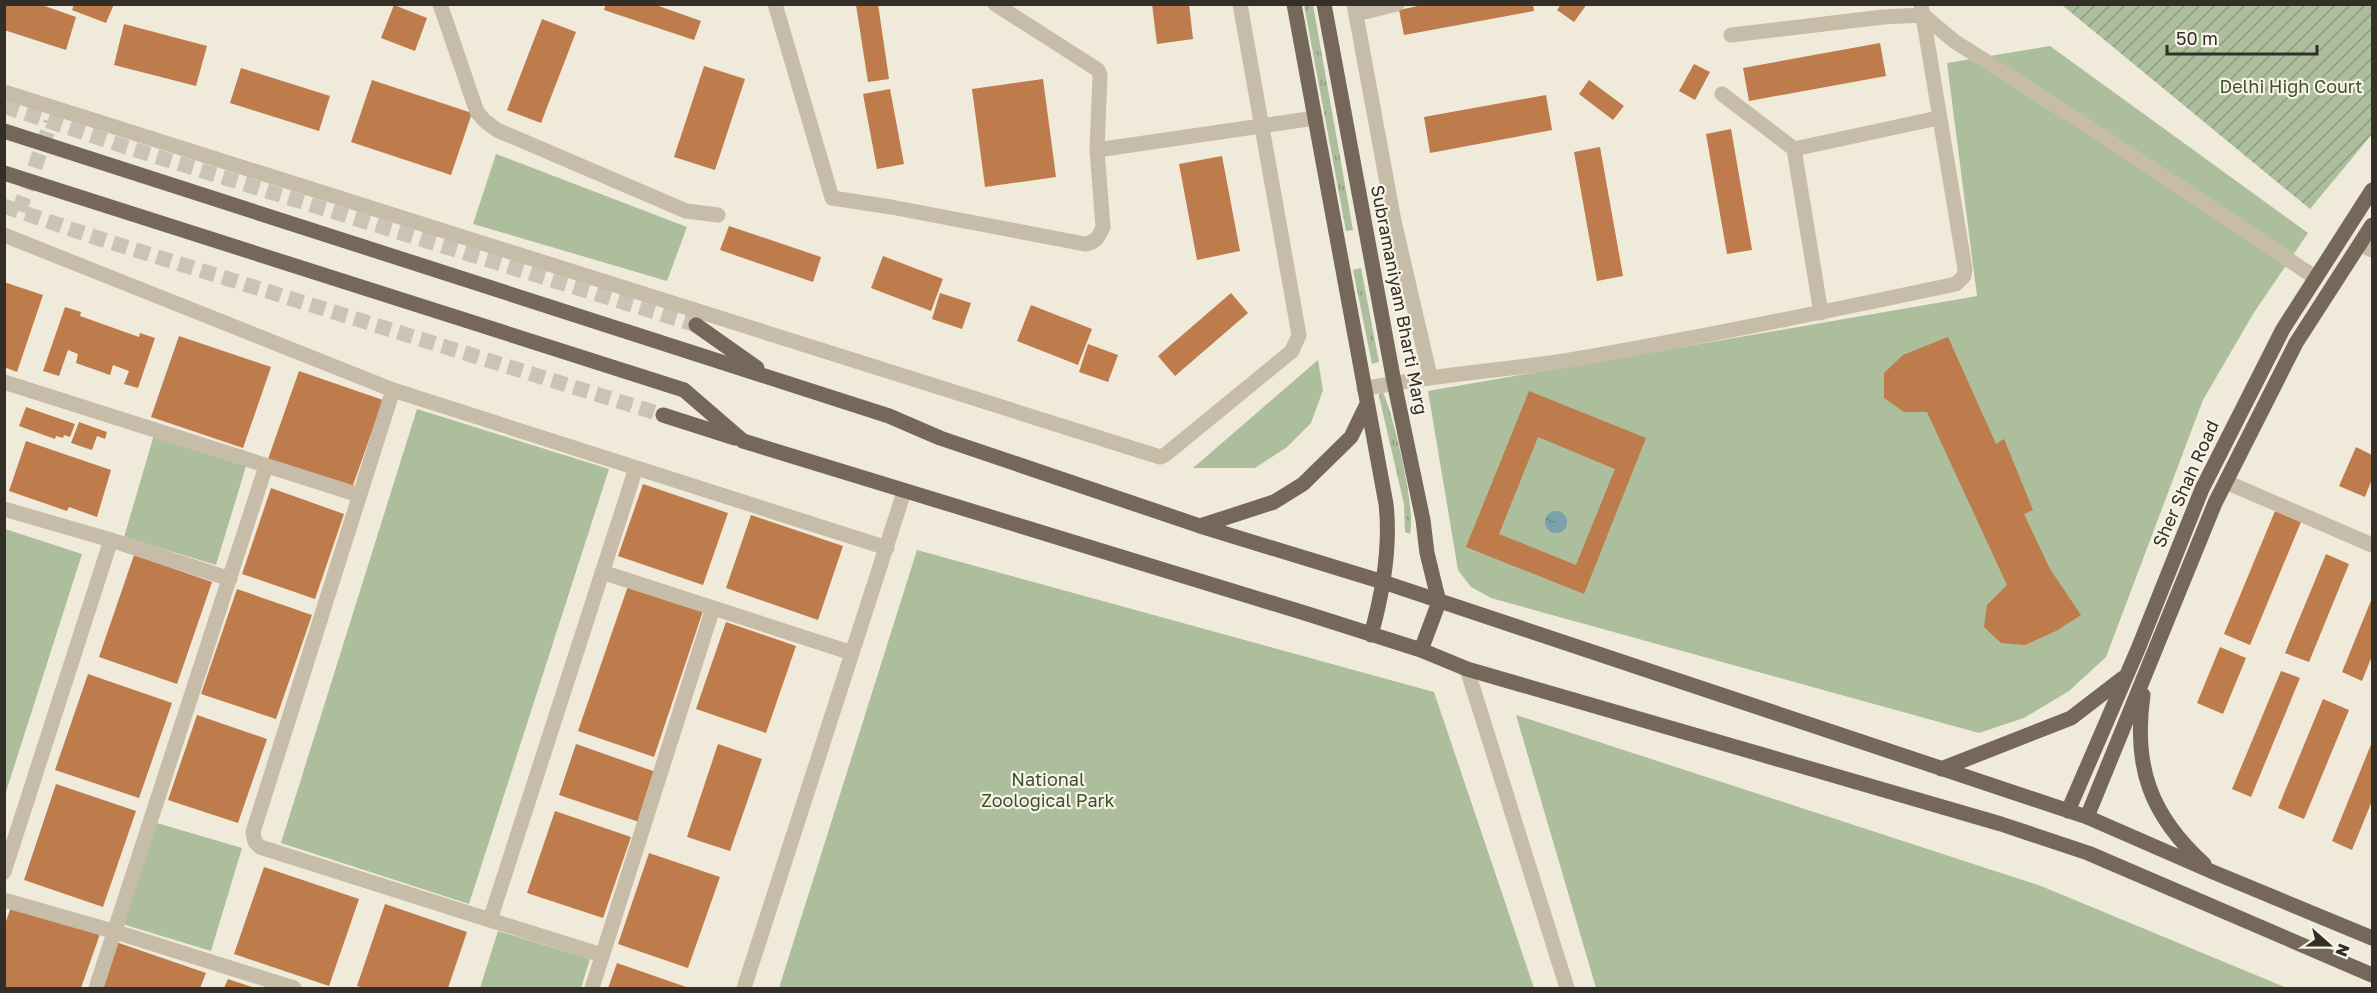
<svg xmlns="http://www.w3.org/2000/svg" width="2377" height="993" font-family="'Golos Text',sans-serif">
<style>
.grass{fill:url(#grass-tufts)}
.park{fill:#acbe9c}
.garden{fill:url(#garden-furrows)}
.water{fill:url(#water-ripples)}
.building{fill:#be7b4b;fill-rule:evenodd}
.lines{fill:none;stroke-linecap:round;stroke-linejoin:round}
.major-tunnel{stroke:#cac4b7;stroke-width:15;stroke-dasharray:15 8;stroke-linecap:butt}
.minor{stroke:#c7bca8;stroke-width:15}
.major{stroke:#75685a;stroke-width:15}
.labels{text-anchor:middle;stroke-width:4.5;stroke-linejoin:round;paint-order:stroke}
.park-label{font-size:18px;fill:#3d512d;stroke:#f8f3e7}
.street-label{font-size:18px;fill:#342e28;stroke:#f8f3e7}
</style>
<defs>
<pattern id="grass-tufts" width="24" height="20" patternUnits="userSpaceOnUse" patternTransform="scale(1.5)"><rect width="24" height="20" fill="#acbe9c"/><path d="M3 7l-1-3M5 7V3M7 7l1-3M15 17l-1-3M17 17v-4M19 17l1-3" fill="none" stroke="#8d9b7f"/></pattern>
<pattern id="garden-furrows" width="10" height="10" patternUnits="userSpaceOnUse" patternTransform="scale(1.5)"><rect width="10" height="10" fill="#acbe9c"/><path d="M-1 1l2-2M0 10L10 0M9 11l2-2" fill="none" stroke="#8d9b7f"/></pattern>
<pattern id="water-ripples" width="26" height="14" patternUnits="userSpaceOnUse" patternTransform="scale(1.5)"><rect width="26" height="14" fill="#7ca1ab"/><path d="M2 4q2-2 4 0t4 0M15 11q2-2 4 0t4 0" fill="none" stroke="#66848b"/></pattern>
</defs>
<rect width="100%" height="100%" fill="#f0eadb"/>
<!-- grass -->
<path class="grass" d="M 1304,5 L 1313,5 L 1353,230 L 1346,231 Z
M 1361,268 L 1379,362 L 1372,364 L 1353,270 Z
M 1383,392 C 1394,418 1416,508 1410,534 L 1405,532 L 1404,504 L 1379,396 L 1379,393 Z"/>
<!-- park -->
<path class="park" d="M 2050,46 L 2308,233 L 2253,314 L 2203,400 L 2106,657 L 2069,691 L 2024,718 L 1979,733 L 1491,598 L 1471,587 L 1458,570 L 1428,391 L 1977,296 L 1947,63 Z
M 496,154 L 687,227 L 667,281 L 473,224 Z
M 1318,360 L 1323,390 L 1311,423 L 1287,447 L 1255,468 L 1193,468 Z
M 417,409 L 609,469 L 469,904 L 281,843 Z
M 154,435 L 247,463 L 216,565 L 124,537 Z
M 5,529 L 82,554 L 5,795 L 4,529 Z
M 917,550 L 1434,692 L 1534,988 L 779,988 Z
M 1516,715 L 2041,886 L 2287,988 L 1596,988 Z
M 150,821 L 242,848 L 211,951 L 119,923 Z
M 498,931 L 590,959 L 581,988 L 480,988 Z"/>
<!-- garden -->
<path class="garden" d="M 2062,5 L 2372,5 L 2372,134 L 2310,209 Z"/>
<!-- water -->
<path class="water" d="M1545 522a11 11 0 1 1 22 0a11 11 0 1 1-22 0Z"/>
<!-- building -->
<path class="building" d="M 4,4 L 39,4 L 76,17 L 66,50 L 4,30 Z
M 74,4 L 114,4 L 106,23 L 72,10 Z
M 606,4 L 653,4 L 701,21 L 694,40 L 604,10 Z
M 878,4 L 889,79 L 868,82 L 856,5 Z
M 1152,4 L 1189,4 L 1193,39 L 1157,44 Z
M 1427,4 L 1533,4 L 1534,11 L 1404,35 L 1399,10 Z
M 1561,4 L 1587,4 L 1574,22 L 1557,10 Z
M 394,5 L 427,18 L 415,51 L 381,38 Z
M 542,19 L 576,32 L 541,123 L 507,110 Z
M 124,24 L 207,46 L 196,86 L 114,65 Z
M 1880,43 L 1886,76 L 1749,101 L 1743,68 Z
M 1694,64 L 1710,72 L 1695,100 L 1679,91 Z
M 704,66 L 745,79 L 715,170 L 674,157 Z
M 241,68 L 330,96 L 319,131 L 230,103 Z
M 1043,79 L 1056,177 L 985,187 L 972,89 Z
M 372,80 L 472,113 L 451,175 L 351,142 Z
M 1589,80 L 1624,106 L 1613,120 L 1579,94 Z
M 890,89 L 904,164 L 877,169 L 863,94 Z
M 1546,95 L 1552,130 L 1430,153 L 1424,117 Z
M 1731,129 L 1752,250 L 1727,254 L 1706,134 Z
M 1600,147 L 1623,276 L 1597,281 L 1574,152 Z
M 1222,156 L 1240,251 L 1197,260 L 1179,164 Z
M 729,226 L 821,257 L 813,282 L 720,250 Z
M 883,256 L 943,279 L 931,311 L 871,288 Z
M 4,282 L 43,295 L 17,372 L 4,367 Z
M 940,293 L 971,303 L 962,329 L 932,319 Z
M 1231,293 L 1248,313 L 1175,376 L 1158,356 Z
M 1031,305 L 1092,329 L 1078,365 L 1017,341 Z
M 65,307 L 81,312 L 80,316 L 139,337 L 140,333 L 155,338 L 138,388 L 124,384 L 129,371 L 113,365 L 110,375 L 76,363 L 78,354 L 68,350 L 59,376 L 43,371 Z
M 179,336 L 271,367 L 243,448 L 151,417 Z
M 1948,337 L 1996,444 L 2004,439 L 2033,510 L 2024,514 L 2050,569 L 2081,615 L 2056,631 L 2025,645 L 2001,643 L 1984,627 L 1987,605 L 2007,585 L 1927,412 L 1904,412 L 1884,398 L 1884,373 L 1903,355 Z
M 1088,344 L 1118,355 L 1108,382 L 1079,372 Z
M 299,371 L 383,400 L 352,488 L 268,459 Z
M 1529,391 L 1646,438 L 1584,594 L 1466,547 ZM 1538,437 L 1615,469 L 1576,565 L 1499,534 Z
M 26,407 L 75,424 L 70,437 L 64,435 L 63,438 L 56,436 L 55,439 L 19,426 Z
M 79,422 L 107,432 L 105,439 L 97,436 L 92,450 L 71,443 Z
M 26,441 L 111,470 L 97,517 L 69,507 L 67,511 L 9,491 Z
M 2356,447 L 2372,455 L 2372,479 L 2365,497 L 2339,486 Z
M 643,484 L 728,513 L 703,585 L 618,556 Z
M 271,488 L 344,514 L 315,599 L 242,574 Z
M 2275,511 L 2301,522 L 2250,645 L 2224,634 Z
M 751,515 L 843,546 L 818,620 L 726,588 Z
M 2326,554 L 2349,564 L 2309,662 L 2285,653 Z
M 134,555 L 212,582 L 177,684 L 99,657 Z
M 628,586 L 703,611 L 654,757 L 578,731 Z
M 237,589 L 312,615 L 276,719 L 201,694 Z
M 2372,598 L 2372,656 L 2362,681 L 2342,672 Z
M 726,622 L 796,646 L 766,733 L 696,709 Z
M 2220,647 L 2246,658 L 2223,714 L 2197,703 Z
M 2281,671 L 2300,678 L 2251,797 L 2232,789 Z
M 88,674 L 172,703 L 139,798 L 55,770 Z
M 2323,699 L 2349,710 L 2304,819 L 2278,808 Z
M 197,715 L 267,739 L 238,823 L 168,800 Z
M 2372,742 L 2372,801 L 2352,850 L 2332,841 Z
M 576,744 L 656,772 L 639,822 L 559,795 Z
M 718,744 L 762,759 L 730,851 L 687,837 Z
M 56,784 L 136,811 L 103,907 L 24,880 Z
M 555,811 L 631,837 L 603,918 L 527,893 Z
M 649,853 L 720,877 L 688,968 L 618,944 Z
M 264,867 L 359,899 L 329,986 L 234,954 Z
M 12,904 L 100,934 L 81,988 L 4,988 L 4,927 Z
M 385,904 L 467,932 L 448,988 L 365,988 L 357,986 Z
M 116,942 L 206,973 L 200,988 L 101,988 Z
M 617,963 L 689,988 L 608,988 Z
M 228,979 L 255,988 L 224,988 Z"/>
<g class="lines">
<!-- major-tunnel -->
<path class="major-tunnel" d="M 4,106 L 123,146 L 696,325
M 4,206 L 91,236 L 663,415
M 19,211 L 51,122"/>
<!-- minor -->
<path class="minor" d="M 440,4 L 477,112 L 485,121 L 497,130 L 686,211 L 718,215
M 775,4 L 832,198 L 891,207 L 1085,244 C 1096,242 1099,237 1103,227 L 1097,150 L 1100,75 L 1098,70 L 995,4
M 1354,4 L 1394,221 L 1430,376
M 1356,14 L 1397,4
M 1731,35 L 1883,17 L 1923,15 L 1954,41 L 2083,123 L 2316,278
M 4,92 L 1160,457 L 1165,455 L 1292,351 L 1299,335 L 1240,4
M 1722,94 L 1794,149
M 1097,150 L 1315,118
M 4,235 L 393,390 L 887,548
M 2360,244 L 2372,250
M 1821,313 L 1794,149 L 1938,118
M 4,382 L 359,495
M 1364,389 C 1434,374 1505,371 1576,359 C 1703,337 1829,311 1956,284 L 1964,276 L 1965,269 L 1921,4
M 393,390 L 253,832 L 255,842 L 260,847 L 490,920 L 636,468
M 2226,482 L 2372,545
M 4,509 L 111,540 L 230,579
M 602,572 L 852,653
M 1467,669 L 1567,988
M 4,872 L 111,540
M 4,900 L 116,932 L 294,988
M 490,920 L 602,955
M 96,988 L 266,466
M 592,988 L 713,608
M 744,988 L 904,492"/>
<!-- major -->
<path class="major" d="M 1294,4 L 1386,504 C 1391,548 1383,592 1371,635
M 1324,4 L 1394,382 L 1423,520 L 1427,553 L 1439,602
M 4,131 L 889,416 L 940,438 L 1200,526 L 1383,582 L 2087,817 L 2213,872 L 2372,938
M 4,173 L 684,390 L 743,441 L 1311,615 L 1421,650 L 1467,669 L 2001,824 L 2088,853 L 2372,975
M 696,325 L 757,368
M 663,415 L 735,438
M 1200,526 L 1274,502 L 1303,484 L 1351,437 L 1367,404
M 1421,650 L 1439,602
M 2143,695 C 2133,766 2150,815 2204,864
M 1941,769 L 2071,718 L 2123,678
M 2068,811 L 2138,649 L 2202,489 L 2283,329 L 2372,190
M 2087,817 L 2215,503 L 2296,343 L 2372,225"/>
</g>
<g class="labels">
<!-- park labels -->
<g class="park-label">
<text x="2291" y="93">Delhi High Court</text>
<text x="1048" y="786">National<tspan x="1048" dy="21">Zoological Park</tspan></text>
</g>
<!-- street labels -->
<g class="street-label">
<text transform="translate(1399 300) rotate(79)" y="6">Subramaniyam Bharti Marg</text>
<text transform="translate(2186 484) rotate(-66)" y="6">Sher Shah Road</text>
</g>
</g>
<!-- border -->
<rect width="2377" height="993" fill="none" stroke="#342e28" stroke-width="12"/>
<!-- north arrow -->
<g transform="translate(2329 945) rotate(111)" stroke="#f8f3e7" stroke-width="4.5" paint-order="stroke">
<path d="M0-4.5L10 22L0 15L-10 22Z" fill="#342e28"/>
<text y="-9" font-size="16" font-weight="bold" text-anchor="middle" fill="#342e28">N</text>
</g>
<!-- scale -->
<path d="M2167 45v9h150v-9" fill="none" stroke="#342e28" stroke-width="3"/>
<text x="2176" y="45" font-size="18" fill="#342e28" stroke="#f8f3e7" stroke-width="4.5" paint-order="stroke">50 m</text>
</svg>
